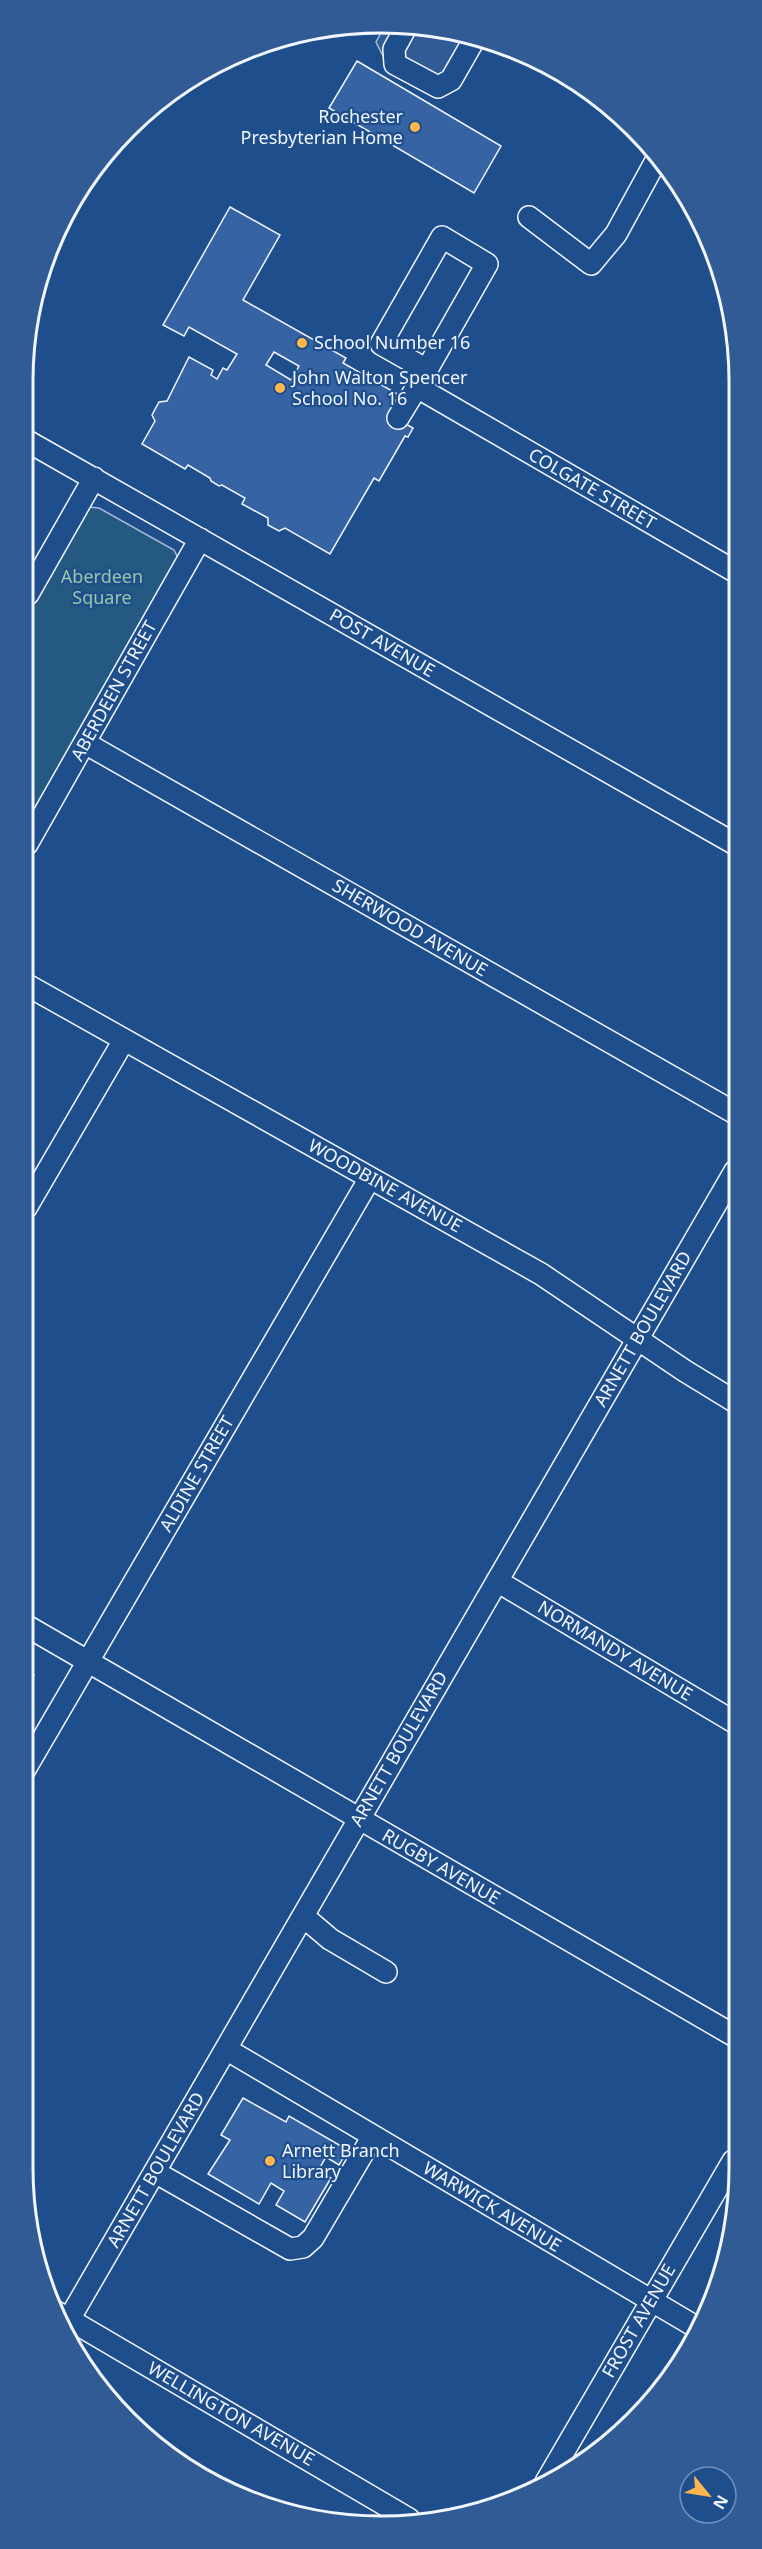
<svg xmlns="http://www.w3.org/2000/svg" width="762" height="2549" font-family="'Noto Sans',sans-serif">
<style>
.green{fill:#245a82;stroke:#a8bbd7;stroke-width:1.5}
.parking{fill:#305b95;stroke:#a8bbd7;stroke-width:1.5}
.building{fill:#3563a3;stroke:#f2f6ff;stroke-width:1.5;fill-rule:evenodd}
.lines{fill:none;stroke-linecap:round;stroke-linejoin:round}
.minor-casing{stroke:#f2f6ff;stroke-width:24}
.minor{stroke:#1f4e8c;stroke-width:21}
.poi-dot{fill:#ffb74d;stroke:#1f4e8c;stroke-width:2}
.labels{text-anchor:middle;stroke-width:4.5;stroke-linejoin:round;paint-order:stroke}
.poi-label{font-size:18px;fill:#f2f6ff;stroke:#1f4e8c;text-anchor:start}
.street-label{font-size:18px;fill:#f2f6ff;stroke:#1f4e8c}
.park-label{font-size:18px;fill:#97c8a6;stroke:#1f4e8c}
.rim{fill:none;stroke:#f2f6ff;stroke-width:3}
</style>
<rect width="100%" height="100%" fill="#1f4e8c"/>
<!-- green -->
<path class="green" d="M 88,507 L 99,508 L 174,550 L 178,558 L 28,825 L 28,613 Z"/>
<!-- parking -->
<path class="parking" d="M 383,29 L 451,29 L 477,39 L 448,89 L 426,92 L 391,72 L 376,42 Z"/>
<!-- building -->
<path class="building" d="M 357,61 L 501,146 L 474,193 L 329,108 Z
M 230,207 L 280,235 L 243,300 L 346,358 L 343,363 L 401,396 L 390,415 L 413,428 L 408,437 L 405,436 L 379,481 L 374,478 L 330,554 L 285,528 L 279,531 L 268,525 L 268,518 L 242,504 L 245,498 L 222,485 L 219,486 L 211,481 L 210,478 L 188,465 L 185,469 L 142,444 L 155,421 L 152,415 L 159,402 L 167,401 L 189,357 L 213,370 L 211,375 L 217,379 L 223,368 L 227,370 L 237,354 L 189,327 L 184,336 L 163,325 ZM 274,352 L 299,366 L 291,380 L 266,365 Z
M 24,1669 L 34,1675 L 24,1693 Z
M 243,2098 L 286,2122 L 289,2116 L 348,2150 L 339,2165 L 326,2157 L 318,2171 L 331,2178 L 305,2222 L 276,2205 L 284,2191 L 271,2183 L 259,2204 L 208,2174 L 230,2140 L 221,2135 Z"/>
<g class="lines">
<defs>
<path id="minor" d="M 405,29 L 394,49 L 395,64 L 438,87 L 451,80 L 475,38
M 529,217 L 591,264 L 616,234 L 658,157
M 427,370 L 381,344 L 442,237 L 487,264 L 417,387 L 736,572
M 398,418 L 417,387
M 29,442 L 735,844
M 28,594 L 94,478
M 85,743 L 735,1113
M 27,844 L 200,539
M 27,985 L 541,1274 L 685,1371 L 734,1401
M 26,1208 L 124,1040
M 497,1581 L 734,1722
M 25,1625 L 733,2035
M 24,1771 L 370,1178
M 303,1916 L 330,1939 L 386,1972
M 226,2049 L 696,2327
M 155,2172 L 290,2249 L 303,2247 L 313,2238 L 373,2136
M 53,2310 L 409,2519
M 64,2328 L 735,1171
M 546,2482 L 733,2161"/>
</defs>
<!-- minor casing -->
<use href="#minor" class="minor-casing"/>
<!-- minor -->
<use href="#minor" class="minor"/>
</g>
<!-- markers -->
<g class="poi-dot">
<circle cx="415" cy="127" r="6"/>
<circle cx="302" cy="343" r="6"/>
<circle cx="280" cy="388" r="6"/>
<circle cx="270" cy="2161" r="6"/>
</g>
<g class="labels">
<!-- poi labels -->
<g class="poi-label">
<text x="403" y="123" text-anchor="end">Rochester<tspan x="403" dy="21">Presbyterian Home</tspan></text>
<text x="314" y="349">School Number 16</text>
<text x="292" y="384">John Walton Spencer<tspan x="292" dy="21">School No. 16</tspan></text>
<text x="282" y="2157">Arnett Branch<tspan x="282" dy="21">Library</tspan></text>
</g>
<!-- street labels -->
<g class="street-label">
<text transform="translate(592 489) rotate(30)" y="6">COLGATE STREET</text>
<text transform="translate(382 643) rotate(30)" y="6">POST AVENUE</text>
<text transform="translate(114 691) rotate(-61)" y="6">ABERDEEN STREET</text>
<text transform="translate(410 928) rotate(30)" y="6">SHERWOOD AVENUE</text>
<text transform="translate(385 1186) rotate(29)" y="6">WOODBINE AVENUE</text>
<text transform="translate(643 1329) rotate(-60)" y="6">ARNETT BOULEVARD</text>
<text transform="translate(197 1474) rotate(-60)" y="6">ALDINE STREET</text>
<text transform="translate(615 1651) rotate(31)" y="6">NORMANDY AVENUE</text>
<text transform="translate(399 1749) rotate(-60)" y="6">ARNETT BOULEVARD</text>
<text transform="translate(441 1867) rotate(30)" y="6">RUGBY AVENUE</text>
<text transform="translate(156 2170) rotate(-60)" y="6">ARNETT BOULEVARD</text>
<text transform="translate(492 2207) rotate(31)" y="6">WARWICK AVENUE</text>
<text transform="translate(639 2321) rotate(-60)" y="6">FROST AVENUE</text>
<text transform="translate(231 2414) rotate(30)" y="6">WELLINGTON AVENUE</text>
</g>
<!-- park labels -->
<g class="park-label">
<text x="102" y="583">Aberdeen<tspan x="102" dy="21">Square</tspan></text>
</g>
</g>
<!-- crop -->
<path d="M0 0H762V2549H0ZM381 33H381A348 348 0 0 1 729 381V2168A348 348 0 0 1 381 2516H381A348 348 0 0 1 33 2168V381A348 348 0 0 1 381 33Z" fill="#305b95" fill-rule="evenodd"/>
<path class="rim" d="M381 33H381A348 348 0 0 1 729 381V2168A348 348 0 0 1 381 2516H381A348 348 0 0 1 33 2168V381A348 348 0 0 1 381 33Z"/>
<!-- north arrow -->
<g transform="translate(708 2495) rotate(120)"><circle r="28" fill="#1f4e8c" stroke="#7391ba" stroke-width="1.5"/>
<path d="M0-4.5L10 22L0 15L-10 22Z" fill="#ffb74d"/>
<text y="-9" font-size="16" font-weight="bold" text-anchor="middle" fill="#f2f6ff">N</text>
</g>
</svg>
